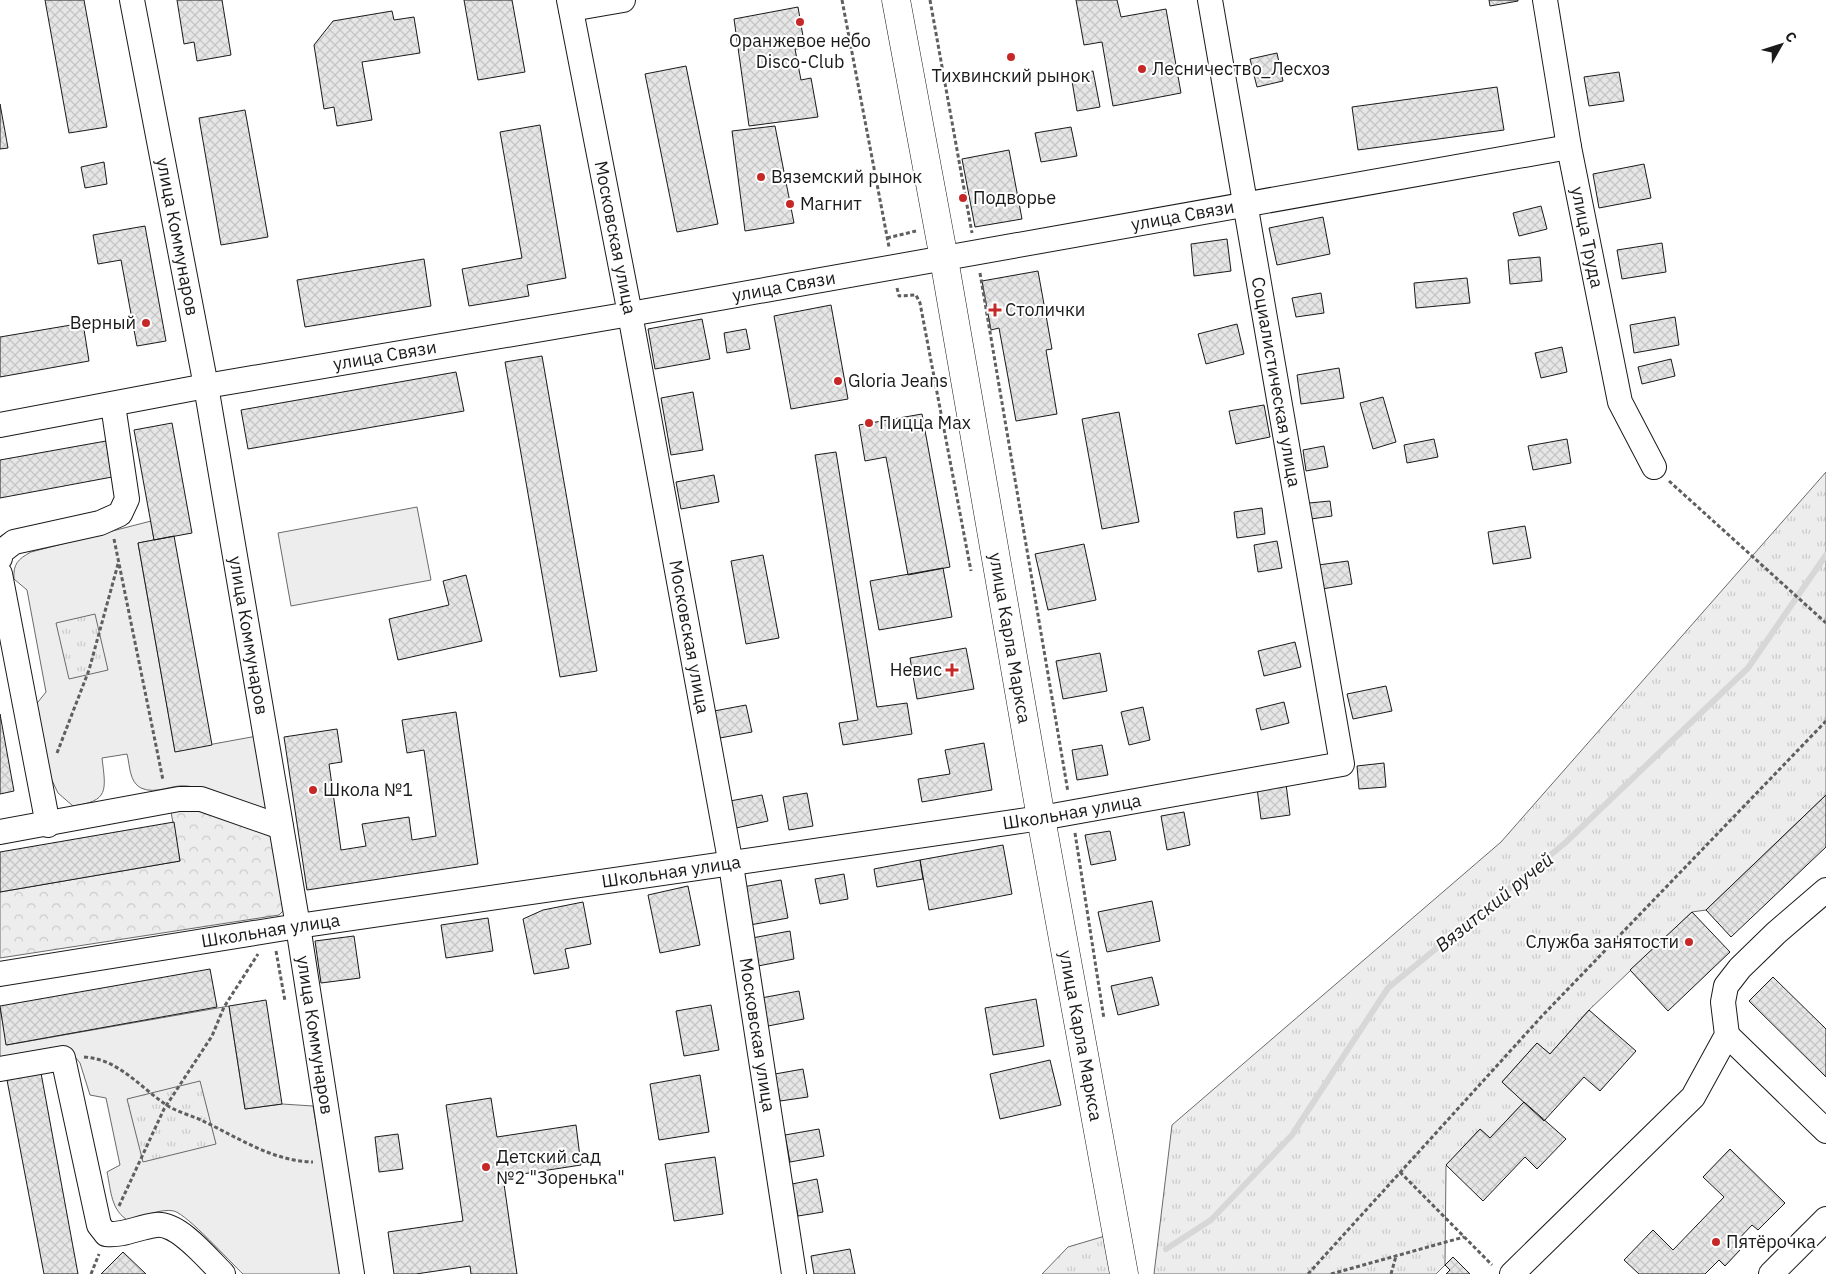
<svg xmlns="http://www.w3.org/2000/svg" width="1826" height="1274" font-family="'IBM Plex Sans',sans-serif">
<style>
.grass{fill:#ededed;stroke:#6a6a6a}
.forest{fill:url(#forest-crowns);stroke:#6a6a6a}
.park{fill:url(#park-tufts);stroke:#6a6a6a}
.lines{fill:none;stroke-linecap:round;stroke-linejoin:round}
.stream{stroke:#d7d7d7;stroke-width:6}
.building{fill:url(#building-cross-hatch);stroke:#1a1a1a}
.minor-casing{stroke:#1a1a1a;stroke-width:26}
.major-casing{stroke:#1a1a1a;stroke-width:29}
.path{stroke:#5f5f5f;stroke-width:3;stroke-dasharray:4 2.5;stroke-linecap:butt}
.minor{stroke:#fff;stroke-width:24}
.major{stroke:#fff;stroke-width:28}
.poi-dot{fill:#c62828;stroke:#fff;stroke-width:2}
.labels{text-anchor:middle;stroke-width:4;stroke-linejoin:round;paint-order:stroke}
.poi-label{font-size:18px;fill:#1a1a1a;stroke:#fff;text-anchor:start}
.street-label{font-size:18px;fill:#1a1a1a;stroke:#fff}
.water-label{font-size:19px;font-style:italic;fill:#1a1a1a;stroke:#fff}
</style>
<defs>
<pattern id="forest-crowns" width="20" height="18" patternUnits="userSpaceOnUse" patternTransform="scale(1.25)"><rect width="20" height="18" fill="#ededed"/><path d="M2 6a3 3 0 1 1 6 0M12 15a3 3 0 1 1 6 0" fill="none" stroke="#cbcbcb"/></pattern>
<pattern id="park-tufts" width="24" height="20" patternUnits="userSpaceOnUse" patternTransform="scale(1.25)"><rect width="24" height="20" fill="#ededed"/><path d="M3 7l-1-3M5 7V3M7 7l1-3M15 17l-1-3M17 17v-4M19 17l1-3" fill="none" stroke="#cbcbcb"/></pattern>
<pattern id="building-cross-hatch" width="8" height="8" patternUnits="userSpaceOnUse" patternTransform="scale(1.25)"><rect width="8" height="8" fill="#e6e6e6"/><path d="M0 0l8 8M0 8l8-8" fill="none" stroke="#c5c5c5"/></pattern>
</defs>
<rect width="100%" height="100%" fill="#fff"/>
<!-- grass -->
<path class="grass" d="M 417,507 L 431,580 L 291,606 L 278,533 Z
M 151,521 L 154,540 L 138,543 L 175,751 L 257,736 L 268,805 L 262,811 C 238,802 213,788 187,786 C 172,784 156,795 141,788 C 129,782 130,765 127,754 L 102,758 C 106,791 109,801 73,806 L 58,793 L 49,774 L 34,707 L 46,692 L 27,590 L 14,579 C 13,564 18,559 31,552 Z
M 229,1006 L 245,1109 L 282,1104 L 313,1106 L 342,1274 L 243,1274 C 230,1262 188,1215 174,1211 C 161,1208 142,1217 129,1221 C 111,1211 111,1191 107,1172 L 120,1165 L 106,1098 L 90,1095 L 80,1063 L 72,1053 L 0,1061 L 0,1007 L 7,1045 Z"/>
<!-- forest -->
<path class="forest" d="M 187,808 L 205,810 L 274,837 L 286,908 L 279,915 L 0,958 L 0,892 L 180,861 L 171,812 Z"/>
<!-- park -->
<path class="park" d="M 1826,472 L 1826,795 L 1706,910 L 1692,912 L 1589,1010 L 1550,1054 L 1537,1043 L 1502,1082 L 1524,1102 L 1490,1138 L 1480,1129 L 1446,1166 L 1445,1265 L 1436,1274 L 1154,1274 L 1172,1125 L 1501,842 Z
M 95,614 L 108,670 L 69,679 L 56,623 Z
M 200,1081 L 216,1144 L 143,1162 L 127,1099 Z
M 1105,1236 L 1111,1274 L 1042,1274 L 1068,1247 Z"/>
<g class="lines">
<!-- stream -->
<path class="stream" d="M 1166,1249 L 1211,1220 L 1292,1135 L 1388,988 L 1565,843 L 1748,668 L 1826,555"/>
</g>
<!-- building -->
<path class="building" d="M 45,0 L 84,0 L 107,127 L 69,133 Z
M 177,0 L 222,0 L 231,55 L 197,61 L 194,42 L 184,44 Z
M 464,0 L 512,0 L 525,72 L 478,80 Z
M 1076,0 L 1117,0 L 1121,17 L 1166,9 L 1181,93 L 1113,106 L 1102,42 L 1084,45 Z
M 1489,0 L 1518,0 L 1518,1 L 1490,6 Z
M 798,7 L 805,48 L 795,49 L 801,80 L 811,78 L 818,117 L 749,126 L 734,19 Z
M 392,11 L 394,20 L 414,17 L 420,53 L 362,62 L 372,120 L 337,126 L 334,107 L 324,109 L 314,45 L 333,21 Z
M 1277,53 L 1283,81 L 1257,87 L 1250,59 Z
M 686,66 L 718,224 L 677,232 L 645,74 Z
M 1093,71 L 1100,107 L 1077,111 L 1071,75 Z
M 1619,72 L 1624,101 L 1589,106 L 1584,77 Z
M 1497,87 L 1504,130 L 1358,150 L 1352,107 Z
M 0,104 L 8,148 L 0,149 Z
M 245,110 L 268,237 L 221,245 L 199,118 Z
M 540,125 L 566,278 L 527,285 L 529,296 L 469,306 L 462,269 L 522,258 L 500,132 Z
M 775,126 L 794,223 L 745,231 L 732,131 Z
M 1071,127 L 1077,156 L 1041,162 L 1035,133 Z
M 1009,150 L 1022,219 L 975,227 L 962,159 Z
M 104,162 L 107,184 L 85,188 L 81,167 Z
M 1644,164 L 1651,198 L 1599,208 L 1593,174 Z
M 1541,206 L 1547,229 L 1519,236 L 1513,213 Z
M 1323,217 L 1330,254 L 1277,265 L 1269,228 Z
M 145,226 L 166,341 L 137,346 L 121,260 L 98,264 L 93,235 Z
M 1227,239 L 1231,271 L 1194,276 L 1191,244 Z
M 1662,243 L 1666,272 L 1622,279 L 1617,250 Z
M 1540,257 L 1542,281 L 1510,284 L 1508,260 Z
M 424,259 L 431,306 L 305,327 L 297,280 Z
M 1038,271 L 1052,349 L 1046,350 L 1057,414 L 1016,421 L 999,328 L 991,330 L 982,281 Z
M 1467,278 L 1470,303 L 1416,308 L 1414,283 Z
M 1321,293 L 1324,313 L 1296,317 L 1292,298 Z
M 831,305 L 848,399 L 791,409 L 774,316 Z
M 1675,317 L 1679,345 L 1634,353 L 1630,325 Z
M 702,319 L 710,359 L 655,369 L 648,329 Z
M 83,323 L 89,361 L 0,377 L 0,337 Z
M 1237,324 L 1244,354 L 1206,364 L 1198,334 Z
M 746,329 L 750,349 L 727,353 L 724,333 Z
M 1562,347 L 1567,372 L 1541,378 L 1535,353 Z
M 542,356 L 597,671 L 560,677 L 505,362 Z
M 1671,359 L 1675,376 L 1642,384 L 1638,367 Z
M 1339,368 L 1344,398 L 1301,404 L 1297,375 Z
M 456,372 L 464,411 L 248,449 L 241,410 Z
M 693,392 L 703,450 L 671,455 L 661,398 Z
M 1383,397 L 1396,442 L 1373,449 L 1360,403 Z
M 1264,405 L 1270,437 L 1236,444 L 1229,411 Z
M 1119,412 L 1139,522 L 1102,529 L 1082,419 Z
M 922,414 L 950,567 L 908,575 L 886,457 L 865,461 L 859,425 Z
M 172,423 L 192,533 L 154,540 L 134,430 Z
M 1434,439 L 1438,457 L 1407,463 L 1404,445 Z
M 1567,439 L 1571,463 L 1533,470 L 1528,446 Z
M 106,441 L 112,477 L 0,498 L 0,460 Z
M 1324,446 L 1328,467 L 1306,471 L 1303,450 Z
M 836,452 L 877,707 L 907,703 L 912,734 L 843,745 L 839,723 L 858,720 L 815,455 Z
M 714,475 L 719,502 L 681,509 L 676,482 Z
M 1330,501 L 1332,516 L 1311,519 L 1309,503 Z
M 1262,508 L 1265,534 L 1237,538 L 1234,512 Z
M 1525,526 L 1531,558 L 1493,564 L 1488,532 Z
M 174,536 L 212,745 L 175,752 L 138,543 Z
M 1277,541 L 1282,568 L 1258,572 L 1254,545 Z
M 1084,544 L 1096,600 L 1048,610 L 1035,554 Z
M 763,555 L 779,638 L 746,644 L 731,561 Z
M 1348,561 L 1352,584 L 1322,589 L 1318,565 Z
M 943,568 L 952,617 L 879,630 L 870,581 Z
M 466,575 L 482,641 L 398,660 L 389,619 L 449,605 L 443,581 Z
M 1295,642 L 1301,667 L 1264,676 L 1258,651 Z
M 966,648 L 974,689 L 917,699 L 910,658 Z
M 1100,653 L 1107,691 L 1063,699 L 1056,661 Z
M 1386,686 L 1392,711 L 1353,719 L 1347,694 Z
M 1284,702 L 1289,723 L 1261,730 L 1256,709 Z
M 746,705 L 752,732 L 720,738 L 714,711 Z
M 1143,707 L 1150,740 L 1129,745 L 1121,712 Z
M 456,712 L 478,864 L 307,890 L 284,737 L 337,729 L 342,762 L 329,764 L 341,850 L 366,846 L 362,824 L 409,817 L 412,840 L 436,836 L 424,750 L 407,753 L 402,720 Z
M 0,714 L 14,791 L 0,794 Z
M 984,743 L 992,790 L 922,802 L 918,779 L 950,774 L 945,750 Z
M 1102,745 L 1108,775 L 1077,780 L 1072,750 Z
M 1384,763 L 1386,787 L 1359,789 L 1357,766 Z
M 1286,784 L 1290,815 L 1261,819 L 1257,788 Z
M 807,793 L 813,826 L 789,830 L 783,797 Z
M 762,795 L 768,821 L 736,828 L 730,801 Z
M 1826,795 L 1826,847 L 1731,937 L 1706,910 Z
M 1184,812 L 1190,845 L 1167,850 L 1161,816 Z
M 174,822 L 180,861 L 0,892 L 0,852 Z
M 1110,831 L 1116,860 L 1091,865 L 1085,835 Z
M 1003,845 L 1012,894 L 929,910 L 920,860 Z
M 920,860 L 923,879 L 877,887 L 874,869 Z
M 844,874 L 848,899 L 820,904 L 815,879 Z
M 781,880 L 788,918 L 750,925 L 743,887 Z
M 688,886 L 700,945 L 660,953 L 648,895 Z
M 1152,901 L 1160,941 L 1107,952 L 1098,912 Z
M 583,902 L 591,944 L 565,949 L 569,968 L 534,974 L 523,919 L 543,910 Z
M 1692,912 L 1730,952 L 1668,1011 L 1630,970 Z
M 488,918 L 493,951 L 446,958 L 441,925 Z
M 790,931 L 794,959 L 758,966 L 752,938 Z
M 354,936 L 360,978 L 321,983 L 315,941 Z
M 210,969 L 217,1007 L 6,1045 L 0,1006 Z
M 1152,977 L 1159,1005 L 1118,1015 L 1111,986 Z
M 1773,977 L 1826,1029 L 1826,1077 L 1749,1001 Z
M 799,991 L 804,1019 L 768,1026 L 761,998 Z
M 1036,999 L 1044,1046 L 993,1055 L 985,1008 Z
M 266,1000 L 282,1104 L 245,1109 L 229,1006 Z
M 711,1005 L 719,1050 L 684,1056 L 676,1011 Z
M 1589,1010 L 1636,1051 L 1600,1091 L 1584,1077 L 1544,1121 L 1502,1082 L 1537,1043 L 1550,1054 Z
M 1050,1060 L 1061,1105 L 1000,1119 L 990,1074 Z
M 803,1069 L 808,1097 L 780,1101 L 775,1074 Z
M 41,1073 L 78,1274 L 44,1274 L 7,1080 Z
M 700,1075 L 709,1132 L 659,1140 L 650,1084 Z
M 491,1098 L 497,1137 L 576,1125 L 581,1165 L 503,1177 L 517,1274 L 471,1274 L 470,1266 L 416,1274 L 394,1274 L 388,1232 L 463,1221 L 446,1105 Z
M 1524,1102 L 1566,1139 L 1537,1169 L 1525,1157 L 1483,1201 L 1446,1165 L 1480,1129 L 1490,1138 Z
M 819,1129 L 824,1156 L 790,1162 L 785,1135 Z
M 398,1134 L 403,1169 L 379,1172 L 375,1137 Z
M 1730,1149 L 1785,1203 L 1758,1230 L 1752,1225 L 1734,1244 L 1740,1250 L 1725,1266 L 1719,1260 L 1705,1274 L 1639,1274 L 1624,1260 L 1653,1230 L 1673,1250 L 1724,1197 L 1703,1177 Z
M 715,1157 L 723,1214 L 674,1221 L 665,1164 Z
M 817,1179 L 823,1212 L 798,1216 L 792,1184 Z
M 850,1249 L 855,1274 L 814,1274 L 811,1256 Z
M 123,1252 L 146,1274 L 101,1274 Z
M 1453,1257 L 1470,1274 L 1446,1274 L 1450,1270 L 1445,1265 Z"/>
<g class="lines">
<defs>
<g id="minor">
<path id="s1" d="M 132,0 L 206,386 L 298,926 L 352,1274"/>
<path id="s2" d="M 569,0 L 630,314 L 731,865 L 794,1274"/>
<path id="s3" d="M 1545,0 L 1569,147 L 1620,402 L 1654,467"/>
<path d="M 571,9 L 623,0"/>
<path id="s4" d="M 0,425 L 206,386 L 630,314 L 1569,147"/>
<path d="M 0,558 L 1,552 L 14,542 L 100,523 L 120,514 L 127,499 L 113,405"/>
<path d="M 0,574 L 48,825"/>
<path d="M 0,832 L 179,799 L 201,799 L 281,827"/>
<path id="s5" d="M 0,974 L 298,926 L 1041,818 L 1342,764 L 1210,0"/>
<path d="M 1727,1035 L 1826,1131"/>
<path d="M 0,1069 L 63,1058 L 99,1225 L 106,1234 C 124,1236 138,1227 156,1225 C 178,1222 208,1259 223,1274"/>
<path d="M 1512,1274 L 1693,1097 L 1727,1035 L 1723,1002 L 1726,986 L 1740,968 L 1776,933 L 1826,890"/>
<path d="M 1771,1274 L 1826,1219"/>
</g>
<g id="major">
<path id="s6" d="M 896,0 L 944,259 L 1041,818 L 1124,1274"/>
</g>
</defs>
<!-- minor casing -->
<use href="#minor" class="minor-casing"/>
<!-- major casing -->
<use href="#major" class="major-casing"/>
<!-- path -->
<path class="path" d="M 842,0 L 889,247
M 930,0 L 972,233
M 887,238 L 916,231
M 980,273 L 1068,792
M 897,288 L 899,296 L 916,295 L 920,303 L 971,571
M 1669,481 L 1826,623
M 114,539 L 163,780
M 57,753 L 89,670 L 118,564
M 1075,833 L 1104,1019
M 276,951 L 285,1001
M 84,1057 C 118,1059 139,1086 165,1104 C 176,1112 191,1115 203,1121 C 239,1138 272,1161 313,1162
M 1400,1172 L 1492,1265
M 119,1206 L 164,1109 L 212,1036 L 224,1007 L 258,954
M 91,1274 L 99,1254
M 1308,1274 L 1542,1016 L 1826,721
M 1331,1274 L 1464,1237
M 1391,1274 L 1396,1256"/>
<!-- minor -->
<use href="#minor" class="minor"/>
<!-- major -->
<use href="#major" class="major"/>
</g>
<!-- markers -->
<g class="poi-dot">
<circle cx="800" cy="22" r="5"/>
<circle cx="1011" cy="57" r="5"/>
<circle cx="1142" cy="69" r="5"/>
<circle cx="761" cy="177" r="5"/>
<circle cx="963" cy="198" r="5"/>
<circle cx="790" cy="204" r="5"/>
<path d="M992.5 302.5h5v5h5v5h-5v5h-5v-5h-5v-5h5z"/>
<circle cx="146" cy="323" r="5"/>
<circle cx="838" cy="381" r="5"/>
<circle cx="869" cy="423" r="5"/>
<path d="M949.5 662.5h5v5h5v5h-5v5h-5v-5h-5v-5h5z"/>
<circle cx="313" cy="790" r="5"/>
<circle cx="1689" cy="942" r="5"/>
<circle cx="486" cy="1167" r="5"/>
<circle cx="1716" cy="1242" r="5"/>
</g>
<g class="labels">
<!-- poi labels -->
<g class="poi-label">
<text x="800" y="47" text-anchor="middle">Оранжевое небо<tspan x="800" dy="21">Disco-Club</tspan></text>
<text x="1152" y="75">Лесничество_Лесхоз</text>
<text x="1011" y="82" text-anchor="middle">Тихвинский рынок</text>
<text x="771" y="183">Вяземский рынок</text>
<text x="973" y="204">Подворье</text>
<text x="800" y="210">Магнит</text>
<text x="1005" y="316">Столички</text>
<text x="136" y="329" text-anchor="end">Верный</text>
<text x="848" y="387">Gloria Jeans</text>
<text x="879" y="429">Пицца Max</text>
<text x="942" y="676" text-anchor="end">Невис</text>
<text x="323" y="796">Школа №1</text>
<text x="1679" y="948" text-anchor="end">Служба занятости</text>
<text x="496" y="1163">Детский сад<tspan x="496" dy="21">№2 "Зоренька"</tspan></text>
<text x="1726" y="1248">Пятёрочка</text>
</g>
<!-- street labels -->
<g class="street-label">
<text dy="6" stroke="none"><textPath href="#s4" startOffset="1201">улица Связи</textPath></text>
<text dy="6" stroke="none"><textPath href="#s1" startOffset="241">улица Коммунаров</textPath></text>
<text dy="6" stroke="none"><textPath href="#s2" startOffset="242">Московская улица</textPath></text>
<text dy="6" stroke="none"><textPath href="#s3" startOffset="241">улица Труда</textPath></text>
<text dy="6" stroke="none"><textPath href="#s4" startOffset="796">улица Связи</textPath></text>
<text dy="6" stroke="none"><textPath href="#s4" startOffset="391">улица Связи</textPath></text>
<text transform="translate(1276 382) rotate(80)" y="6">Социалистическая улица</text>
<text dy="6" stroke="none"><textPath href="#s1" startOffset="646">улица Коммунаров</textPath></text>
<text dy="6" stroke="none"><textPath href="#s2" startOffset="648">Московская улица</textPath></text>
<text dy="6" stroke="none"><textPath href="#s6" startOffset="648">улица Карла Маркса</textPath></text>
<text dy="6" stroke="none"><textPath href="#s5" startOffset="1084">Школьная улица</textPath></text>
<text dy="6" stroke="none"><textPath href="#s5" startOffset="679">Школьная улица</textPath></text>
<text dy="6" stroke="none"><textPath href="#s5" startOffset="274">Школьная улица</textPath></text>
<text dy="6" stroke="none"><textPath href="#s1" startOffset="1051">улица Коммунаров</textPath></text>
<text dy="6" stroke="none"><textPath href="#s2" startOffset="1052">Московская улица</textPath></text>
<text dy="6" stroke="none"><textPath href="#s6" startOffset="1052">улица Карла Маркса</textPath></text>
</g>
<!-- water labels -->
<g class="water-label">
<text transform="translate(1494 902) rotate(-39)" y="7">Вязитский ручей</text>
</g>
</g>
<!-- north arrow -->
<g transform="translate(1781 45) rotate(51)" stroke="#ffffff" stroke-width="4" paint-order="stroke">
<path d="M0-4L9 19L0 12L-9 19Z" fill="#1a1a1a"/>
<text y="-8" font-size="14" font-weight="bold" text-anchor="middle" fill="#1a1a1a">С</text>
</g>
</svg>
